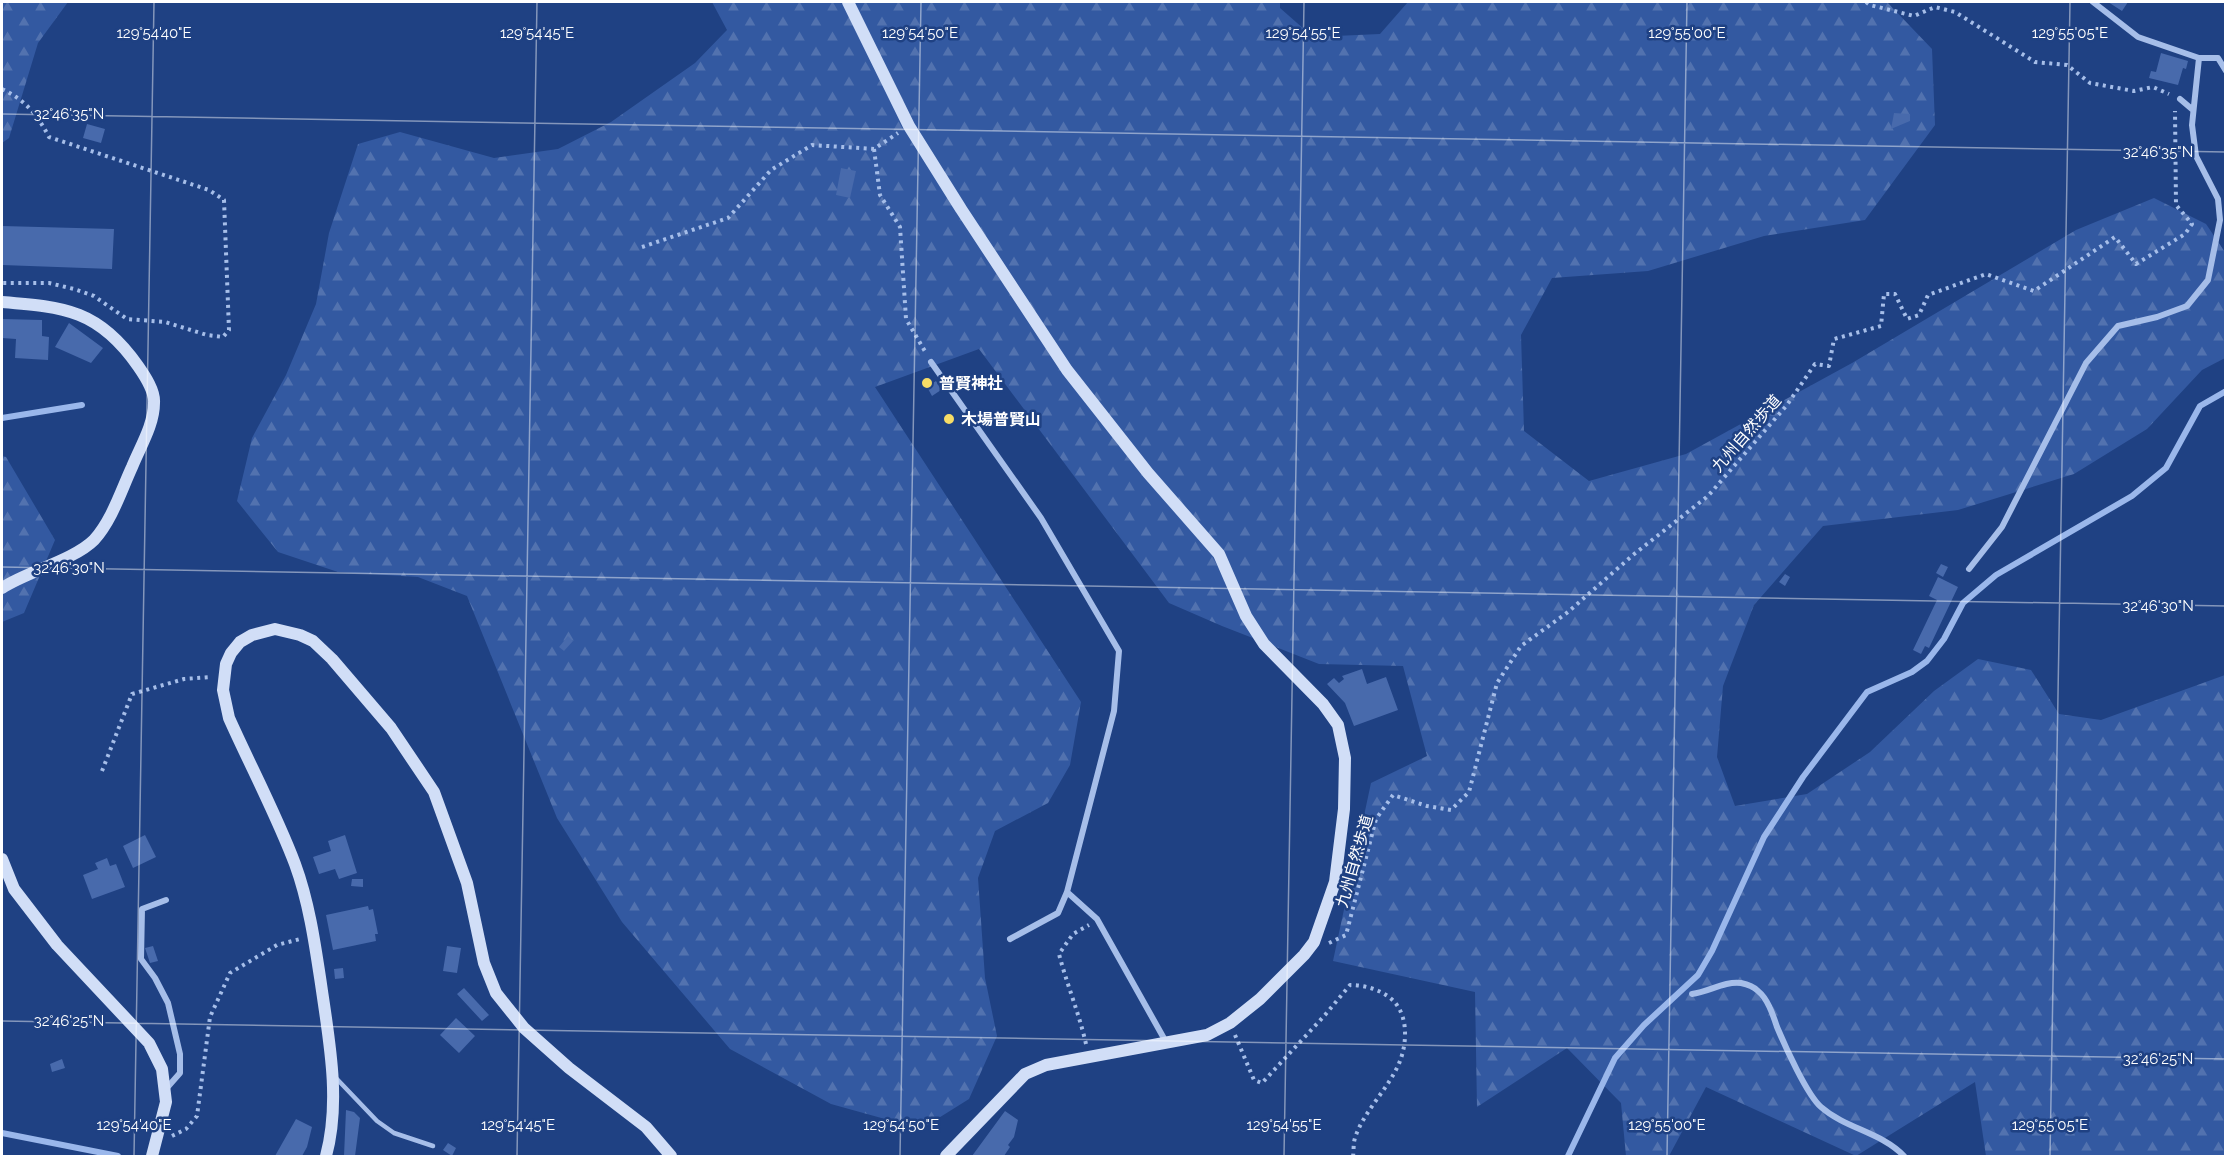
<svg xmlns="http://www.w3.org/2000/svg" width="2227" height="1158" font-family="Raleway,'Noto Sans JP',sans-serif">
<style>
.forest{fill:url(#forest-firs)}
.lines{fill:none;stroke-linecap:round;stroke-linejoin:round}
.stream{stroke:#9ab7eb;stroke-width:6}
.building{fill:#486aac}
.path{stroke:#a6bee9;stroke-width:4;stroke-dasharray:3 4.5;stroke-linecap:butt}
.lane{stroke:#a6bee9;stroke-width:4.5}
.street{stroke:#a6bee9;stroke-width:6}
.secondary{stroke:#d1def7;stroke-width:12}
.ticks{fill:none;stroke:#fff;stroke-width:1.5;stroke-opacity:0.45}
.poi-dot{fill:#f7dc66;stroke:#1f4183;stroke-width:2}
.labels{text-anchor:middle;stroke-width:5;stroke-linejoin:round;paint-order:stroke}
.poi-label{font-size:16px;font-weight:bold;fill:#fff;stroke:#1f4183;text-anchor:start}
.street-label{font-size:16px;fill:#fff;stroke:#1f4183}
.ticks-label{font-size:15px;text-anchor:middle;fill:#fff;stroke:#1f4183;stroke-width:5;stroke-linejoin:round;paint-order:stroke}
</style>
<defs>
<pattern id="forest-firs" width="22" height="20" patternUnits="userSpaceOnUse" patternTransform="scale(1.5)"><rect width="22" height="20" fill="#3359a1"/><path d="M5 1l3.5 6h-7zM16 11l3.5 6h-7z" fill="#5272af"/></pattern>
</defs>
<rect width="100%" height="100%" fill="#1f4183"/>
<!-- forest -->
<path class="forest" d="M 2,2 L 68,2 L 38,43 L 9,138 L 2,143 Z
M 712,2 L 1280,2 L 1280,8 L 1313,37 L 1380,34 L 1408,2 L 1887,2 L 1932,49 L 1935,125 L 1865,220 L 1764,236 L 1648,271 L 1552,278 L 1521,335 L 1524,431 L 1589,481 L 1686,454 L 1852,363 L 2076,230 L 2154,198 L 2206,224 L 2225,252 L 2225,358 L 2202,370 L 2147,429 L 2074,474 L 1958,510 L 1823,526 L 1754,605 L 1723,686 L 1717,757 L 1735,806 L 1807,794 L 1870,752 L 1934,691 L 1978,659 L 2031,670 L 2059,714 L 2101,720 L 2225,675 L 2225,1156 L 1986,1156 L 1975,1082 L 1856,1156 L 1706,1087 L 1669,1156 L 1626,1156 L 1621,1103 L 1567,1048 L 1477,1107 L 1475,992 L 1333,961 L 1371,783 L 1427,756 L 1403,666 L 1319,664 L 1222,626 L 1169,603 L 979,349 L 875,387 L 1081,702 L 1070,765 L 1048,803 L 995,831 L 978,878 L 985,978 L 997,1036 L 969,1099 L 921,1129 L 831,1104 L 730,1049 L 622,922 L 557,818 L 467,596 L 418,577 L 338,572 L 278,552 L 237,501 L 252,438 L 286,375 L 316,304 L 329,233 L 358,144 L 400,132 L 494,158 L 558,149 L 611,122 L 695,63 L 727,30 Z
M 2,456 L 6,457 L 55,540 L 24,613 L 2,622 Z"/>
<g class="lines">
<!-- stream -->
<path class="stream" d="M 2,418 L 82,405
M 2,1133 L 118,1156
M 1568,1156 L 1615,1058 L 1644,1025 L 1698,975 L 1712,951 L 1764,837 L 1803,777 L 1867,692 L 1912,672 L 1927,661 L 1944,639 L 1963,603 L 1996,575 L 2132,496 L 2166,468 L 2200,406 L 2226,391"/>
</g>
<!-- building -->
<path class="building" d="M 2108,2 L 2128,2 L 2122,11 Z
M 2161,53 L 2188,61 L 2186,69 L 2183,68 L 2178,85 L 2149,78 L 2151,71 L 2156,72 Z
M 1894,113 L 1910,114 L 1910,121 L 1891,129 Z
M 87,124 L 105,129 L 101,143 L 83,138 Z
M 841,168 L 856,171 L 850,198 L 836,195 Z
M 2,226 L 114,229 L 112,269 L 2,265 Z
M 2,319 L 42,320 L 42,336 L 49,337 L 48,360 L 15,358 L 16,339 L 2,338 Z
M 69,323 L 103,348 L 91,363 L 55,347 Z
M 936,381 L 941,390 L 932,396 L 927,387 Z
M 1941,564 L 1948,567 L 1943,577 L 1936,573 Z
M 1785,574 L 1790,577 L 1785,586 L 1779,582 Z
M 1938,577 L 1958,587 L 1929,648 L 1925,646 L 1921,654 L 1913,650 L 1937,600 L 1929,596 Z
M 568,636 L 573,641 L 564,651 L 559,647 Z
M 1362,669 L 1367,684 L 1386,677 L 1398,710 L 1354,726 L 1345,703 L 1327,684 L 1334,678 L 1339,683 L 1344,679 L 1342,676 Z
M 145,835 L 156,857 L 133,868 L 123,846 Z
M 345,835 L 357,873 L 339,879 L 335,869 L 319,874 L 313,857 L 331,851 L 328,841 Z
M 107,858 L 110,866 L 116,864 L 125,887 L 92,899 L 83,875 L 98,869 L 95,863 Z
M 352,879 L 363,879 L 363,887 L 351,886 Z
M 368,906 L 369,910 L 373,909 L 378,934 L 375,934 L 376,941 L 333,950 L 326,915 Z
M 153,946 L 158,961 L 150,963 L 145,948 Z
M 447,946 L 461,948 L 457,973 L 443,971 Z
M 343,968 L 344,978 L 335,979 L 334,969 Z
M 464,988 L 489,1015 L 482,1021 L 457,994 Z
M 456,1018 L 475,1036 L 459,1053 L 440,1035 Z
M 62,1059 L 65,1068 L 52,1072 L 50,1064 Z
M 346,1110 L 354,1112 L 360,1118 L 355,1156 L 344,1156 Z
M 1005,1111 L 1018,1120 L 1014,1137 L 1008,1145 L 1010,1147 L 1004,1156 L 972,1156 Z
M 296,1119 L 312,1127 L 307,1147 L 302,1156 L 275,1156 Z
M 448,1143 L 456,1148 L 452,1156 L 443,1150 Z"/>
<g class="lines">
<!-- path -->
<path class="path" d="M 1866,2 L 1870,5 L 1914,16 L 1935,7 L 1955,12 L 2035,62 L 2067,65 L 2090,83 L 2134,91 L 2153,87 L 2169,94
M 2,89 C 25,100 37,114 49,137 L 209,190 L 224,200 L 229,330 L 223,337 L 207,335 L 165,322 L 127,319 L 94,296 L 74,289 L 49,283 L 2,283
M 874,149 L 880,195 L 900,227 L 906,319 L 926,353
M 642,247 L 728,218 L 771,170 L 812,145 L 874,149 L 898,133
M 102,771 L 132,694 L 184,679 L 212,677
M 1329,943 L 1346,935 L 1376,819 L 1393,795 L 1427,806 L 1451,810 L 1469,792 L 1497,683 L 1521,646 L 1568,612 L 1633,555 L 1708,496 L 1787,405 L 1815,364 L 1829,366 L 1834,339 L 1881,326 L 1884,294 L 1895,294 L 1907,319 L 1919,315 L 1928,295 L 1986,274 L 2034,291 L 2115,237 L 2136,264 L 2185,234 L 2192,224 L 2176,205 L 2175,111
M 1235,1035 L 1254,1080 L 1262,1083 L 1325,1015 L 1350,985 C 1364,985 1378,989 1389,997 C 1408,1011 1408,1040 1400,1061 C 1390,1087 1363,1112 1355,1138 C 1353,1144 1354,1151 1353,1156
M 1086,1044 C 1079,1013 1067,985 1059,954 L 1073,934 L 1089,925
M 172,1136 L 186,1129 L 197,1116 L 210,1017 L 230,973 L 277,945 L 300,939"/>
<!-- lane -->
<path class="lane" d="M 335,1077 L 377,1121 L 394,1133 L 433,1146"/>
<!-- street -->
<path class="street" d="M 2093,2 L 2138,37 L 2199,58 L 2218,58 L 2226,71
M 2180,99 L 2193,110
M 931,362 L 1041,518 L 1119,651 L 1114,711 L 1067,892 L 1097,919 L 1166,1042
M 1969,569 L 2002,527 L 2086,363 L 2118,326 L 2157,317 L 2187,306 L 2208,280 L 2220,220 L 2218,199 L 2196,156 L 2192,125 L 2199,58
M 1010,939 L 1058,913 L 1067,892
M 1692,994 C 1709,992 1724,981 1741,983 C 1746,984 1754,987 1758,991 C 1768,999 1773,1015 1777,1027 C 1785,1046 1807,1095 1821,1107 C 1846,1129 1881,1132 1904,1156
M 165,1090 L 180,1073 L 180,1054 L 168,1003 L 155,978 L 141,959 L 142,909 L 166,900"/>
<!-- secondary -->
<path class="secondary" d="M 848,2 L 909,126 L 961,209 L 1067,370 L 1148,473 L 1219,554 L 1246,616 L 1264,644 L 1323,704 L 1338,725 L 1345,758 L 1344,809 L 1335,882 L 1314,942 L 1304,955 L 1260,999 L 1230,1023 L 1207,1035 L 1046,1065 L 1025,1074 L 946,1156
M 2,302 C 65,307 99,310 138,366 C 145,376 155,391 154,403 C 154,425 140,447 132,467 C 121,491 112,520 94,540 C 74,560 26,572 2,588
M 2,859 L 14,889 L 57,945 L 149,1043 L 162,1069 L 166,1102 L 152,1156
M 326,1156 C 341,1101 329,1040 321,984 C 315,944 309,902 295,864 C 277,816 250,765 229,718 L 223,690 L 226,664 L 231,653 L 240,642 L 252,635 L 275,629 L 300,635 L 313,641 L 332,659 L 391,728 L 434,792 L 467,883 L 484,963 L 496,993 L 524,1028 L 569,1068 L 646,1127 L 671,1156"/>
</g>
<!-- ticks -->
<path class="ticks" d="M 2,114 L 2226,152M 2,567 L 2226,606M 2,1021 L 2226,1059M 134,1156 L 154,2M 517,1156 L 537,2M 900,1156 L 921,2M 1284,1156 L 1304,2M 1667,1156 L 1687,2M 2050,1156 L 2070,2"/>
<!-- markers -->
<g class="poi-dot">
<circle cx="927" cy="383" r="6"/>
<circle cx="949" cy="419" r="6"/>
</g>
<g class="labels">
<!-- poi labels -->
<g class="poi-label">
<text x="939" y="389">普賢神社</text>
<text x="961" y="425">木場普賢山</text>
</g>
<!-- street labels -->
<g class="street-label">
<text transform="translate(1746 433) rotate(-49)" y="6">九州自然歩道</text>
<text transform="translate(1354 861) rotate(-74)" y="6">九州自然歩道</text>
</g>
</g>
<g class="ticks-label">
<text x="154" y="38">129°54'40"E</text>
<text x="537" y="38">129°54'45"E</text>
<text x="920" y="38">129°54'50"E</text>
<text x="1303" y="38">129°54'55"E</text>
<text x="1687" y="38">129°55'00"E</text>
<text x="2070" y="38">129°55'05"E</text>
<text x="69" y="119">32°46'35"N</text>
<text x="2158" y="157">32°46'35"N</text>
<text x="69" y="573">32°46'30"N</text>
<text x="2158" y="611">32°46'30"N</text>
<text x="69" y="1026">32°46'25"N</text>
<text x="2158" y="1064">32°46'25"N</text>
<text x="134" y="1130">129°54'40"E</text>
<text x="518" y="1130">129°54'45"E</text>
<text x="901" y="1130">129°54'50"E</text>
<text x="1284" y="1130">129°54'55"E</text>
<text x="1667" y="1130">129°55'00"E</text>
<text x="2050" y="1130">129°55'05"E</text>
</g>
<!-- border -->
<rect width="2227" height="1158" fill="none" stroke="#ffffff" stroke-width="6"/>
</svg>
